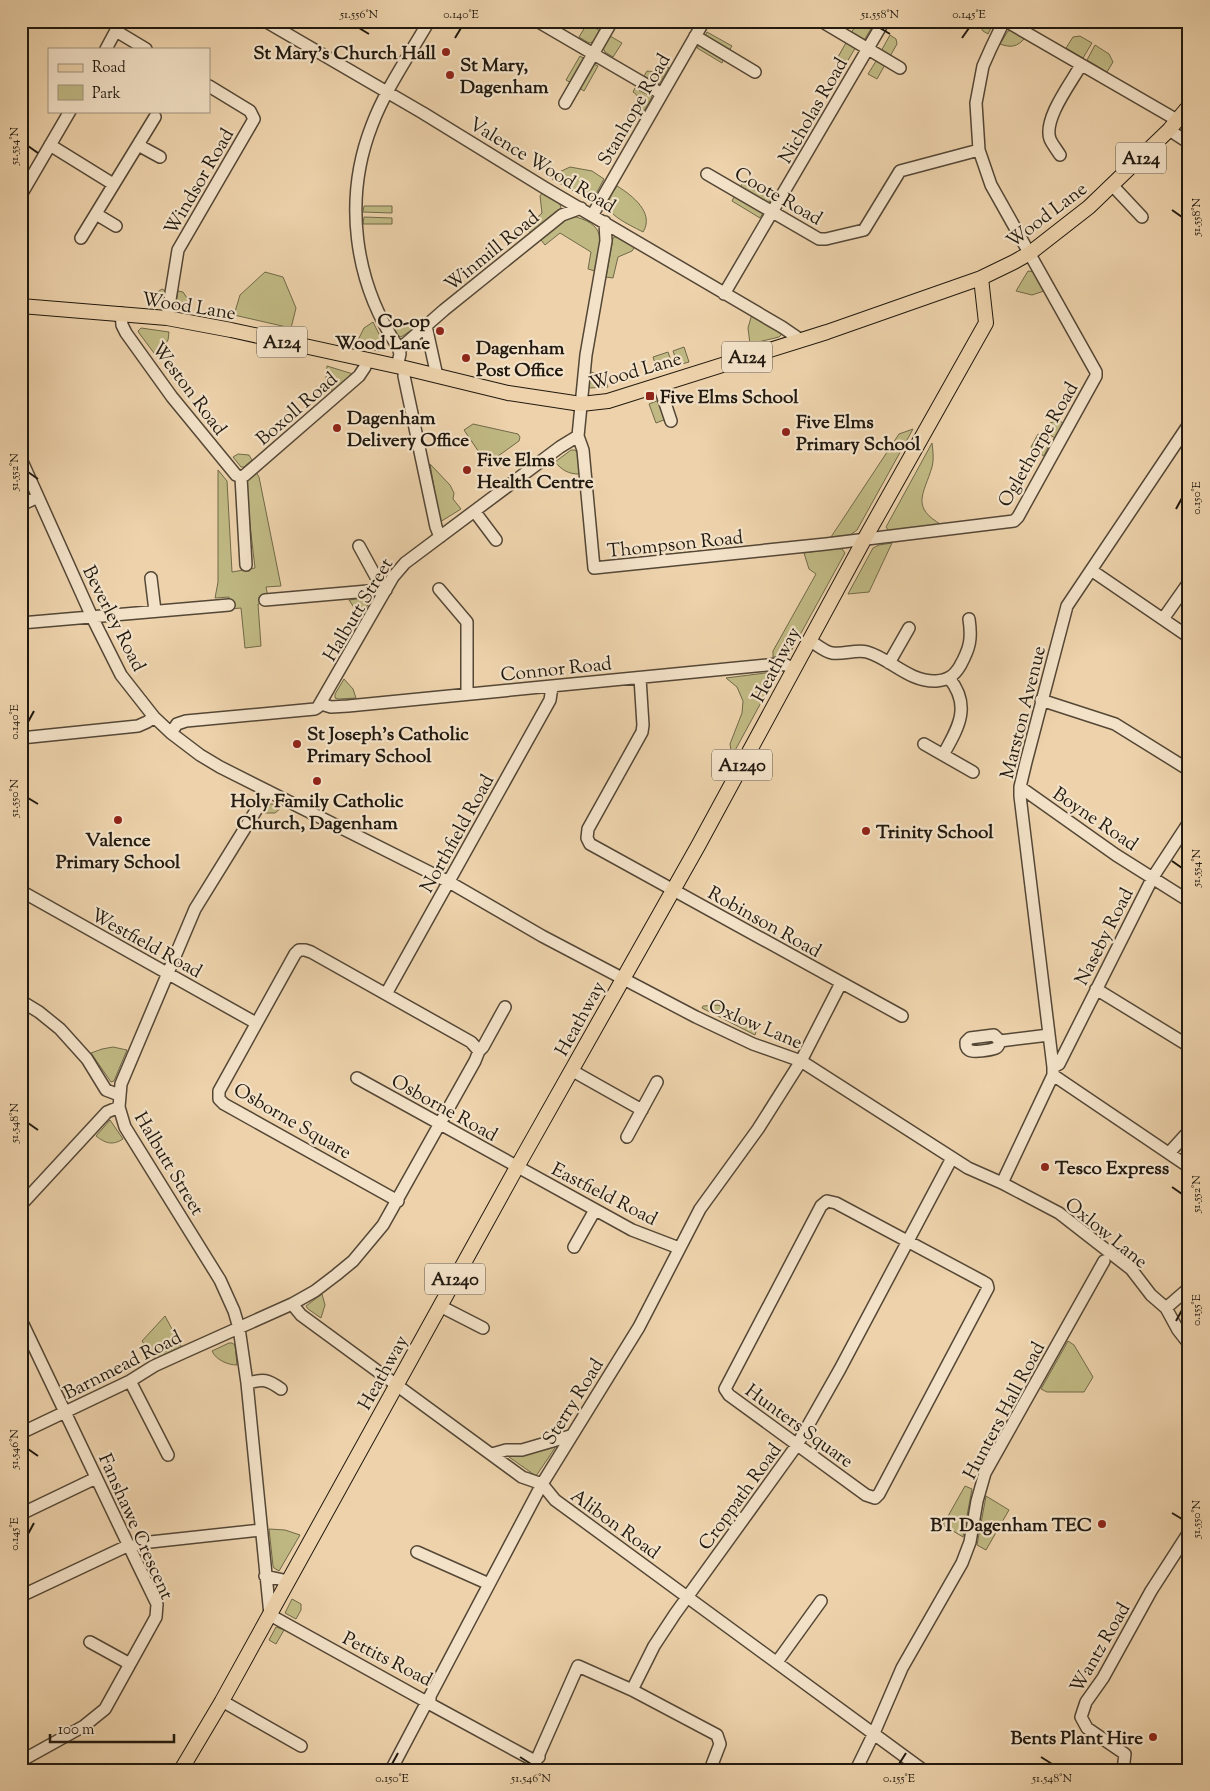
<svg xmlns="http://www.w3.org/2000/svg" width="1210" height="1791" font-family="'Sorts Mill Goudy',serif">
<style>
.green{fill:#c0b983;stroke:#706949}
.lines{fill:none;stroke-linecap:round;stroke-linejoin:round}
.minor-casing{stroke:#544736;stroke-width:14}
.major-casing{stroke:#21190f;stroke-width:16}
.minor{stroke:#f3e2c8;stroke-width:11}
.major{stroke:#edd2ab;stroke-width:14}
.ticks{fill:none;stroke:#21190f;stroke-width:2}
.poi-dot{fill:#8f2418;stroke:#f3e2c8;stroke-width:2}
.labels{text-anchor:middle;stroke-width:4.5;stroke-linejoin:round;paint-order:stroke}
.shield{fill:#f3e2c8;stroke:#605546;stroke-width:1}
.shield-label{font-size:18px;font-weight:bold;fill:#21190f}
.poi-label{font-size:19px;font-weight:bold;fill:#21190f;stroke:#f3e2c8;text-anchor:start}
.street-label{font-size:19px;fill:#21190f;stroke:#f3e2c8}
.neatline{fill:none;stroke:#21190f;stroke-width:2}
.ticks-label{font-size:12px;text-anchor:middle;fill:#21190f}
</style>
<rect width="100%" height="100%" fill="#edd2ab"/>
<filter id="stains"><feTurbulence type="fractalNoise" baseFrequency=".004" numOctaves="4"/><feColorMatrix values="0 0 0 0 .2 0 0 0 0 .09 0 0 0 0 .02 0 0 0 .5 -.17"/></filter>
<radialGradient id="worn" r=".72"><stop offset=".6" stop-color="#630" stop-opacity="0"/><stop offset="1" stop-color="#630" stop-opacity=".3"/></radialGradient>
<!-- green -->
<path class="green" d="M 858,21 L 866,21 L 873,25 L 865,39 L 860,41 L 850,35 Z
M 977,22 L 992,21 L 993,24 L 988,34 L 983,31 Z
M 585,27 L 594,27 L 600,31 L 593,42 L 589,43 L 579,37 Z
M 1012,30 L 1025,38 C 1017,47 1011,48 1000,44 L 1008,31 Z
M 707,32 L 732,46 L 728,52 L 704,38 Z
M 890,35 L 896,39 L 897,44 L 889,58 L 880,53 Z
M 610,36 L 622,43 L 613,57 L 605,52 L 603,48 Z
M 1080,36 L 1092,43 L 1083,58 L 1066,48 L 1073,37 Z
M 848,39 L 857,45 L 847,62 L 838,57 Z
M 701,42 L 725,56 L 722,63 L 697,48 Z
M 1095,45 L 1109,54 L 1113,62 L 1107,72 L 1087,60 Z
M 580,56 L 585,59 L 573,84 L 566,80 Z
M 878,58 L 886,63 L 877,79 L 868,74 Z
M 592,63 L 598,66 L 584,91 L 576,86 Z
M 664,65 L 669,68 L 659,84 L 644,76 L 647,71 C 654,72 660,72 664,65 Z
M 635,88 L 652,97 L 640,118 L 635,115 C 640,107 642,98 633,92 Z
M 570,167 L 592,171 L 604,179 L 597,192 L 592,197 L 584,197 L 552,179 L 555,174 Z
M 743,182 L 771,199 L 767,207 L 738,191 Z
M 617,186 C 632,195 655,213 643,232 C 634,227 608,216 608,205 C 608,198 614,191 617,186 Z
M 543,192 L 559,201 L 561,208 L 531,234 L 526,228 L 542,213 L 540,196 Z
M 736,193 L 765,210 L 760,218 L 732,201 Z
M 364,206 L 392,206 L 392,213 L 363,212 Z
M 364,217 L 392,218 L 392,224 L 363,224 Z
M 576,217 C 609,226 600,245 595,271 L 588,269 L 591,252 L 560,233 L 545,245 L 541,240 L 565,220 Z
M 619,235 L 636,245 L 632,251 L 618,257 L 613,278 L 606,277 L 613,238 Z
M 1028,271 L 1034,272 L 1044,291 L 1032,295 L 1016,291 Z
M 265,272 L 283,277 L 296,308 L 291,328 L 234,315 L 240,295 Z
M 162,289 L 166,291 L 165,301 L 162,304 L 149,302 L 149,298 Z
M 178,291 L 183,292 L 191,304 L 190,309 L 178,306 L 176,303 Z
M 752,314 L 783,333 L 779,337 L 750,344 L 748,328 Z
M 373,322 L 384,344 L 382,350 L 379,351 L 355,346 L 364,328 Z
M 394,323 L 411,326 L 413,329 L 401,337 L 397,335 L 391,324 Z
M 141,328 L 169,332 L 168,340 L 157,357 L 139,333 L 138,331 Z
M 684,347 L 689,362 L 678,365 L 673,351 Z
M 668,352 L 673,366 L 658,372 L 653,357 Z
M 327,366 L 353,374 L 333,393 L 326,378 Z
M 590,372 C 598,373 606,378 608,387 L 589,388 L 588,384 Z
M 662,399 L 669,418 L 656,423 L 649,404 Z
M 1058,420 L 1063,423 L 1055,438 L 1045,432 L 1050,423 Z
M 473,424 L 518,434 L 520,437 L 519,441 L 487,464 L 464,430 Z
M 913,429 L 857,530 L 850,535 L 831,537 L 899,434 Z
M 1038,434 L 1051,441 L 1044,456 L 1032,449 L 1031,447 Z
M 932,443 C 933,451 934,459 932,467 C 924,494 910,507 942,525 L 889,531 L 886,527 Z
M 571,450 L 575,450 L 578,454 L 579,474 C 568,474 562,470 555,462 Z
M 238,454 L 249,455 L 252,460 L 244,467 L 241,467 L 233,457 Z
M 430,464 L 450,485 L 454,493 L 453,499 L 461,509 L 440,522 Z
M 218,470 L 227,481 L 232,572 L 255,568 L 245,481 L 256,472 L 259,477 L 281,586 L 266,587 L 269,602 L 258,604 L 261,646 L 245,648 L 241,608 L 230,609 L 229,597 L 215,598 L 218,582 Z
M 892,543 L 869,592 L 848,594 L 873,548 L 879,545 Z
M 836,548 L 842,549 L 845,553 L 790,653 L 783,656 L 773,657 L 773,651 L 816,574 L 809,569 L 804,553 Z
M 365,598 L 368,599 L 369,602 L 361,618 L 349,600 Z
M 773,672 L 776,673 L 776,675 L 732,756 L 730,744 L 742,713 L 743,701 L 737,687 L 726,678 Z
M 344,679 L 353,689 L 356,698 L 338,699 L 335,698 L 335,694 Z
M 270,804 L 272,804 L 281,808 L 275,813 L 265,813 Z
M 718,1005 L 749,1019 L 756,1032 L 755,1035 L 702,1008 L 703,1006 Z
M 113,1047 L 127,1050 L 114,1081 L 111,1082 L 91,1053 L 102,1049 Z
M 110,1120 L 123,1139 C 112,1146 105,1143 96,1136 Z
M 322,1294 L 325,1305 L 321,1318 L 308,1309 L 306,1306 Z
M 165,1316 L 182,1348 L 156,1360 L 142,1341 Z
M 1068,1341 L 1074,1345 L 1093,1377 L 1084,1392 L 1047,1392 L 1041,1389 Z
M 229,1343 L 232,1343 L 235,1345 L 237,1365 C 228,1365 216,1360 212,1351 Z
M 553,1446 L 555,1448 L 536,1476 L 509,1457 L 508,1455 L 532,1453 Z
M 965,1486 L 972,1489 L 963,1537 L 943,1525 Z
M 986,1496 L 1009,1510 L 986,1550 L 977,1545 Z
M 269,1529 L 285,1530 L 300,1535 L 279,1571 L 274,1568 L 273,1566 Z
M 292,1599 L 301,1604 L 301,1610 L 296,1619 L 285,1613 Z
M 276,1627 L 284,1630 L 276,1644 L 269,1640 Z"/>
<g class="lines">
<defs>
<path id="minor" d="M 265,21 L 423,113 L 545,188 L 782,327 L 801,340
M 537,21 L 662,94
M 821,21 L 900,68
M 1006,21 L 1177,120
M 116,31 L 146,49
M 695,36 L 755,72
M 106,49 L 121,21
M 565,103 L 612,21
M 1169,130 L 1189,143
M 50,145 L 113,184
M 138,145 L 160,157
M 1060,155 C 1057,150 1052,144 1050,139 C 1043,119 1071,83 1081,65
M 707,174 L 819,239 L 826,239 L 864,230 L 900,171 L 979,150
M 1113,186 L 1142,217
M 21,195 L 70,111
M 96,214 L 116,226
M 593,214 L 704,21
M 605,222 L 606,241 L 586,355 L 578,436 L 583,450 L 594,568 L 826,544 L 1014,521 L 1018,517 L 1096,376 L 1096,372 L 991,185 L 979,150 L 976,103 L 983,66 L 991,48 L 1004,21
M 81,238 L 155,117
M 724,294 L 884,21
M 121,313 L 122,325 L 126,333 L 172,397 L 236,475 L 241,477
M 167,318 L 178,250 L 254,119 L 250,111 L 209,86
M 426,326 L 437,376
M 398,347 C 354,282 343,199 372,125 C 385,90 410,54 429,21
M 397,367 L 400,354 L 398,347 L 403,346 L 444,310 L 562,215 L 581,208
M 405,368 L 404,376 L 436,527 L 440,537
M 659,385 L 671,421
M 21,459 L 92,617 L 121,675 L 154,717 L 171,733 L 200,755 L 220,767 L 449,882 L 542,936 L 696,1017 L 753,1044 L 801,1061 L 968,1168 L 1002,1183 L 1059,1213 L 1131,1269 L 1151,1295 L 1166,1308 L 1178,1330 L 1189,1344
M 241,477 L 245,475 L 359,376 L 365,367 L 365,360
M 241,477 L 246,565
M 21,505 L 38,497
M 475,512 L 496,540
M 359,546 L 382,588
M 1091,570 L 1189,637
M 151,578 L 155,611
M 439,589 L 467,622 L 467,694
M 265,600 L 368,591 L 382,588 L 386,590
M 1163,619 L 1189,582
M 21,623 L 229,605
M 809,640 C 816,644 825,652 832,653 C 843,655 856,649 867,652 C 891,659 909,682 936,681 C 948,680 954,676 960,666 C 970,648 972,639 969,619
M 889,663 L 909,628
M 640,678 L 643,725 L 642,732 L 588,829 L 587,838 L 590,844 L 902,1016
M 1041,700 L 1115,724 L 1189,770
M 321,704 L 331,707 L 348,706 L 777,664 L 786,665 L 794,669
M 171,733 L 177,724 L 186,721 L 315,709 L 318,707 L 393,577 L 405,563 L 560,447 L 578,436
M 21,738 L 138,726 L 147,722 L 154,717
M 924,744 L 973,772
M 943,755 C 958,728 972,706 949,678
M 1020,787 L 1116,855 L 1189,901
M 268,791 L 195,909 L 121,1084 L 119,1107 L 125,1127 L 220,1280 L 234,1311 L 239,1328 L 247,1383 L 270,1615 L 425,1701 L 430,1697 L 430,1704 L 533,1760 L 539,1757
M 21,891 L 256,1023
M 1096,989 L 1189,1046
M 386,994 L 550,700 L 552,687
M 21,1001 L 39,1012 L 60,1029 L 87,1059 L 106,1090 L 119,1095
M 1000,1041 L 994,1035 L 970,1038 L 966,1042 C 966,1046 966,1048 969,1050 C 973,1053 991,1050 996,1048 C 999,1046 999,1044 1000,1041 L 1049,1035
M 479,1051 L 483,1047 L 505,1007
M 1053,1067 L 1059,1064 L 1153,877 L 1189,822
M 571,1070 L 642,1110
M 1053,1075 L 1189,1167
M 357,1078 L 632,1230 L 679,1248
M 627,1137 L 657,1082
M 1169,1153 L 1189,1131
M 1002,1183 L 1053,1075 L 1053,1067 L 1020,796 L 1020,787 L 1026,762 L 1067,606 L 1189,424
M 827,1201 L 836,1203 L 982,1281 L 987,1284 L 988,1288 L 879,1494 L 875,1498 L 866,1495 L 729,1395 L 725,1389 L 821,1206 Z
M 21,1205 L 107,1112 L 119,1107
M 574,1247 L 595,1210
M 292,1304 L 301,1315 L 522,1477 L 542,1484 L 555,1500 L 923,1770
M 440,1306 L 483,1328
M 1166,1308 L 1189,1288
M 21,1320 L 138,1565 L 157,1604 L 156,1617 L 105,1709 L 84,1726 L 21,1761
M 130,1381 L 168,1455
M 247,1383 C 264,1379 267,1379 281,1389
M 21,1433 L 130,1381 L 154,1366 L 187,1351 L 292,1304 L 315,1291 L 336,1275 L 353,1261 L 383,1225 L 475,1061 L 479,1051 L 471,1042 L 311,952 L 305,950 L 299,950 L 295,954 L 219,1091 L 219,1099 L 224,1104 L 398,1201
M 492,1454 L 506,1450 L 522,1450 L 570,1436
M 21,1514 L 96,1478
M 417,1552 L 489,1584
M 265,1576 L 288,1581
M 21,1596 L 125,1547 L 134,1546 L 141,1543 L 261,1530
M 90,1642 L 130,1664
M 777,1662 L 821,1601
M 632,1690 L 654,1646 L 675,1614 L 797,1445 L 840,1369 L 952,1158
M 222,1701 L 301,1746
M 391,1770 L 542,1484 L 639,1327 L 700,1209 L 758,1129 L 801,1061 L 841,983
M 532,1770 L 578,1666 L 632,1690 L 717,1735 L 720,1744 L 710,1770
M 856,1770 L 874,1733 L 902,1668 L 962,1563 L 970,1542 L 977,1501 L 985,1473 L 1104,1261
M 1123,1770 L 1125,1754 L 1087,1728 L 1081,1717 L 1086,1702 L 1103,1678 L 1151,1591 L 1189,1532"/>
<path id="major" d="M 21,306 L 167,318 L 231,330 L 405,368 L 508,393 L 581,404 L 608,401 L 827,332 L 981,278 L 1014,262 L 1030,253 L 1089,207 L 1169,130 L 1189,106
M 181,1770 L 222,1701 L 517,1167 L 698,846 L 864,540 L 986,323 L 981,278"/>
</defs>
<!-- minor casing -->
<use href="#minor" class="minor-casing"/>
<!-- major casing -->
<use href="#major" class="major-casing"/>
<!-- minor -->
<use href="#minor" class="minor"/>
<!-- major -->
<use href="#major" class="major"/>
</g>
<!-- ticks -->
<path class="ticks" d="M 359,28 L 369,34M 880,28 L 890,34M 455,38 L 461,28M 962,38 L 969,28M 28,146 L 38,153M 1172,210 L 1182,217M 28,472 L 38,479M 1176,509 L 1182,498M 28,722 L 34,711M 28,798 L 38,804M 1172,861 L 1182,868M 28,1123 L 38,1130M 1172,1187 L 1182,1194M 1176,1321 L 1182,1310M 28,1449 L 38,1456M 1172,1513 L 1182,1519M 28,1534 L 34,1523M 520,1757 L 531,1764M 1041,1757 L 1052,1764M 392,1764 L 398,1753M 899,1764 L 906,1753"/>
<!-- markers -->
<g class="poi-dot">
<circle cx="446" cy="52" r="5"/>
<circle cx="450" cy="75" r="5"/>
<circle cx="440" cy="331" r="5"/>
<circle cx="466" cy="358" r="5"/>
<rect x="645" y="391" width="10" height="10" rx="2.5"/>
<circle cx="337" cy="428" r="5"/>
<circle cx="786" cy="432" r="5"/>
<circle cx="467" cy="470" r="5"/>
<circle cx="297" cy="744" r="5"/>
<circle cx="317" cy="781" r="5"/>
<circle cx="118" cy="820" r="5"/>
<circle cx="866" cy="831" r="5"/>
<circle cx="1045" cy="1167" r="5"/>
<circle cx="1102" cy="1524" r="5"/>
<circle cx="1153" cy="1737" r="5"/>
</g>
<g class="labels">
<!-- shield labels -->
<g class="shield">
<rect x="1116" y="142.5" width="50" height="31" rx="4"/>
<rect x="257" y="326.5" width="50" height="31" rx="4"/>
<rect x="722" y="341.5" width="50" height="31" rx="4"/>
<rect x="712" y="749.5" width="60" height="31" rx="4"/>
<rect x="425" y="1263.5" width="60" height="31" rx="4"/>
</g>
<g class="shield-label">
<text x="1141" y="164">A124</text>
<text x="282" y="348">A124</text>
<text x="747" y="363">A124</text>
<text x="742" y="771">A1240</text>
<text x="455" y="1285">A1240</text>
</g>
<!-- poi labels -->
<g class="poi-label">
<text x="436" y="59" text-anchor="end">St Mary's Church Hall</text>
<text x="460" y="71">St Mary,<tspan x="460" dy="22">Dagenham</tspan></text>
<text x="430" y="327" text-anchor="end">Co-op<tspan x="430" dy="22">Wood Lane</tspan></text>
<text x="476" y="354">Dagenham<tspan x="476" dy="22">Post Office</tspan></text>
<text x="660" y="403">Five Elms School</text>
<text x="347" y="424">Dagenham<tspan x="347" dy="22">Delivery Office</tspan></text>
<text x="796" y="428">Five Elms<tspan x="796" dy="22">Primary School</tspan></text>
<text x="477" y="466">Five Elms<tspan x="477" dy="22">Health Centre</tspan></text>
<text x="307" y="740">St Joseph's Catholic<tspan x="307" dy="22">Primary School</tspan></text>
<text x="317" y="807" text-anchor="middle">Holy Family Catholic<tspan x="317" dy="22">Church, Dagenham</tspan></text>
<text x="876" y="838">Trinity School</text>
<text x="118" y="846" text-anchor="middle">Valence<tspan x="118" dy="22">Primary School</tspan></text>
<text x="1055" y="1174">Tesco Express</text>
<text x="1092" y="1531" text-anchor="end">BT Dagenham TEC</text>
<text x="1143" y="1744" text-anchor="end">Bents Plant Hire</text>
</g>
<!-- street labels -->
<g class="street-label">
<text transform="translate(633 109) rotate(-60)" y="7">Stanhope Road</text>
<text transform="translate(812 110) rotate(-60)" y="7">Nicholas Road</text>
<text transform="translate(543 164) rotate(31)" y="7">Valence Wood Road</text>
<text transform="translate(198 181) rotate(-60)" y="7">Windsor Road</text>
<text transform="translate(779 195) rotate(30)" y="7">Coote Road</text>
<text transform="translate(1046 214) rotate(-37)" y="7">Wood Lane</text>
<text transform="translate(491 250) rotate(-39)" y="7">Winmill Road</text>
<text transform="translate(189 305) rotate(9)" y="7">Wood Lane</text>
<text transform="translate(635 370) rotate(-16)" y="7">Wood Lane</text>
<text transform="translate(190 388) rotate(53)" y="7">Weston Road</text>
<text transform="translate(296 408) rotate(-41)" y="7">Boxoll Road</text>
<text transform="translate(1037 444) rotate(-60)" y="7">Oglethorpe Road</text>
<text transform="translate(675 543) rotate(-6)" y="7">Thompson Road</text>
<text transform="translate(357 609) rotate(-59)" y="7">Halbutt Street</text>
<text transform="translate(115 618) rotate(63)" y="7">Beverley Road</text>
<text transform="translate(775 664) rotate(-62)" y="7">Heathway</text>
<text transform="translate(556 668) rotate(-6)" y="7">Connor Road</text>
<text transform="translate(1022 712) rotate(-76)" y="7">Marston Avenue</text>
<text transform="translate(1096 818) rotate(34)" y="7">Boyne Road</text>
<text transform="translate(456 833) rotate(-61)" y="7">Northfield Road</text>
<text transform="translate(765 921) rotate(29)" y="7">Robinson Road</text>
<text transform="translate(1103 936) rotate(-63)" y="7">Naseby Road</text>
<text transform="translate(147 942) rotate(29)" y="7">Westfield Road</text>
<text transform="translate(579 1018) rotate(-61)" y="7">Heathway</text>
<text transform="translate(756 1023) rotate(23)" y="7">Oxlow Lane</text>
<text transform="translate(445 1107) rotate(29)" y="7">Osborne Road</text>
<text transform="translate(293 1120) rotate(30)" y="7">Osborne Square</text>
<text transform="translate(170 1163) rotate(59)" y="7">Halbutt Street</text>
<text transform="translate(605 1193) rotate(27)" y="7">Eastfield Road</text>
<text transform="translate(1107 1232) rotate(39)" y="7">Oxlow Lane</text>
<text transform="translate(122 1364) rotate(-27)" y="7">Barnmead Road</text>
<text transform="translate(382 1372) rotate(-61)" y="7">Heathway</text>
<text transform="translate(572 1401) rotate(-58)" y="7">Sterry Road</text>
<text transform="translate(1003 1410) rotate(-62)" y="7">Hunters Hall Road</text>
<text transform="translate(800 1425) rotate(36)" y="7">Hunters Square</text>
<text transform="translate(739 1496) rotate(-54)" y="7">Croppath Road</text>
<text transform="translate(616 1523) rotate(36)" y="7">Alibon Road</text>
<text transform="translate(137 1526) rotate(66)" y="7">Fanshawe Crescent</text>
<text transform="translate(1099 1647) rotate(-60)" y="7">Wantz Road</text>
<text transform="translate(388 1658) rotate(27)" y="7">Pettits Road</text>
</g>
</g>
<!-- margin -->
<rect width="1210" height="1791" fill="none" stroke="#edd2ab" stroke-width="55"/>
<!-- legend -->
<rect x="48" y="48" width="162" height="65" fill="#f3e2c8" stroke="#9f927e"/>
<rect x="58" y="64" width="25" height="8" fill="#edd2ab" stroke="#9f927e"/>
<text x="92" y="72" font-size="15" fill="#21190f">Road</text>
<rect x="58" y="85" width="25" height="15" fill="#c0b983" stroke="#9f927e"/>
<text x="92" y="98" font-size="15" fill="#21190f">Park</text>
<!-- scale -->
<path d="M50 1734v8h124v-8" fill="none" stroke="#21190f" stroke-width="2.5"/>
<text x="58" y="1734" font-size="15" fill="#21190f" stroke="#f3e2c8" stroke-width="4" paint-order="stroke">100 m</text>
<rect x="28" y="28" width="1154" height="1736" class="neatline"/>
<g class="ticks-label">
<text x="359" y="18">51.556°N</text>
<text x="461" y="18">0.140°E</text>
<text x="880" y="18">51.558°N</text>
<text x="969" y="18">0.145°E</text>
<text transform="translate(14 146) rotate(-90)" y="4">51.554°N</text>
<text transform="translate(1196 217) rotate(-90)" y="4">51.558°N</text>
<text transform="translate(14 472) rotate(-90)" y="4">51.552°N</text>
<text transform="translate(1196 498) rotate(-90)" y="4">0.150°E</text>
<text transform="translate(14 722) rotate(-90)" y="4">0.140°E</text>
<text transform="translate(14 798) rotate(-90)" y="4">51.550°N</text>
<text transform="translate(1196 868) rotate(-90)" y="4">51.554°N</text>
<text transform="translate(14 1123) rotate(-90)" y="4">51.548°N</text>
<text transform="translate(1196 1194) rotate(-90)" y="4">51.552°N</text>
<text transform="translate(1196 1310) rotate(-90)" y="4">0.155°E</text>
<text transform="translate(14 1449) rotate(-90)" y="4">51.546°N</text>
<text transform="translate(1196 1519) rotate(-90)" y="4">51.550°N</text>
<text transform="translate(14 1534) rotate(-90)" y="4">0.145°E</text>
<text x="392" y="1782">0.150°E</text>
<text x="531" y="1782">51.546°N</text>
<text x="899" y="1782">0.155°E</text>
<text x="1052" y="1782">51.548°N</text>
</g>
<rect width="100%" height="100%" filter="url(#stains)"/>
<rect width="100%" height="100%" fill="url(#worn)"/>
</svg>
